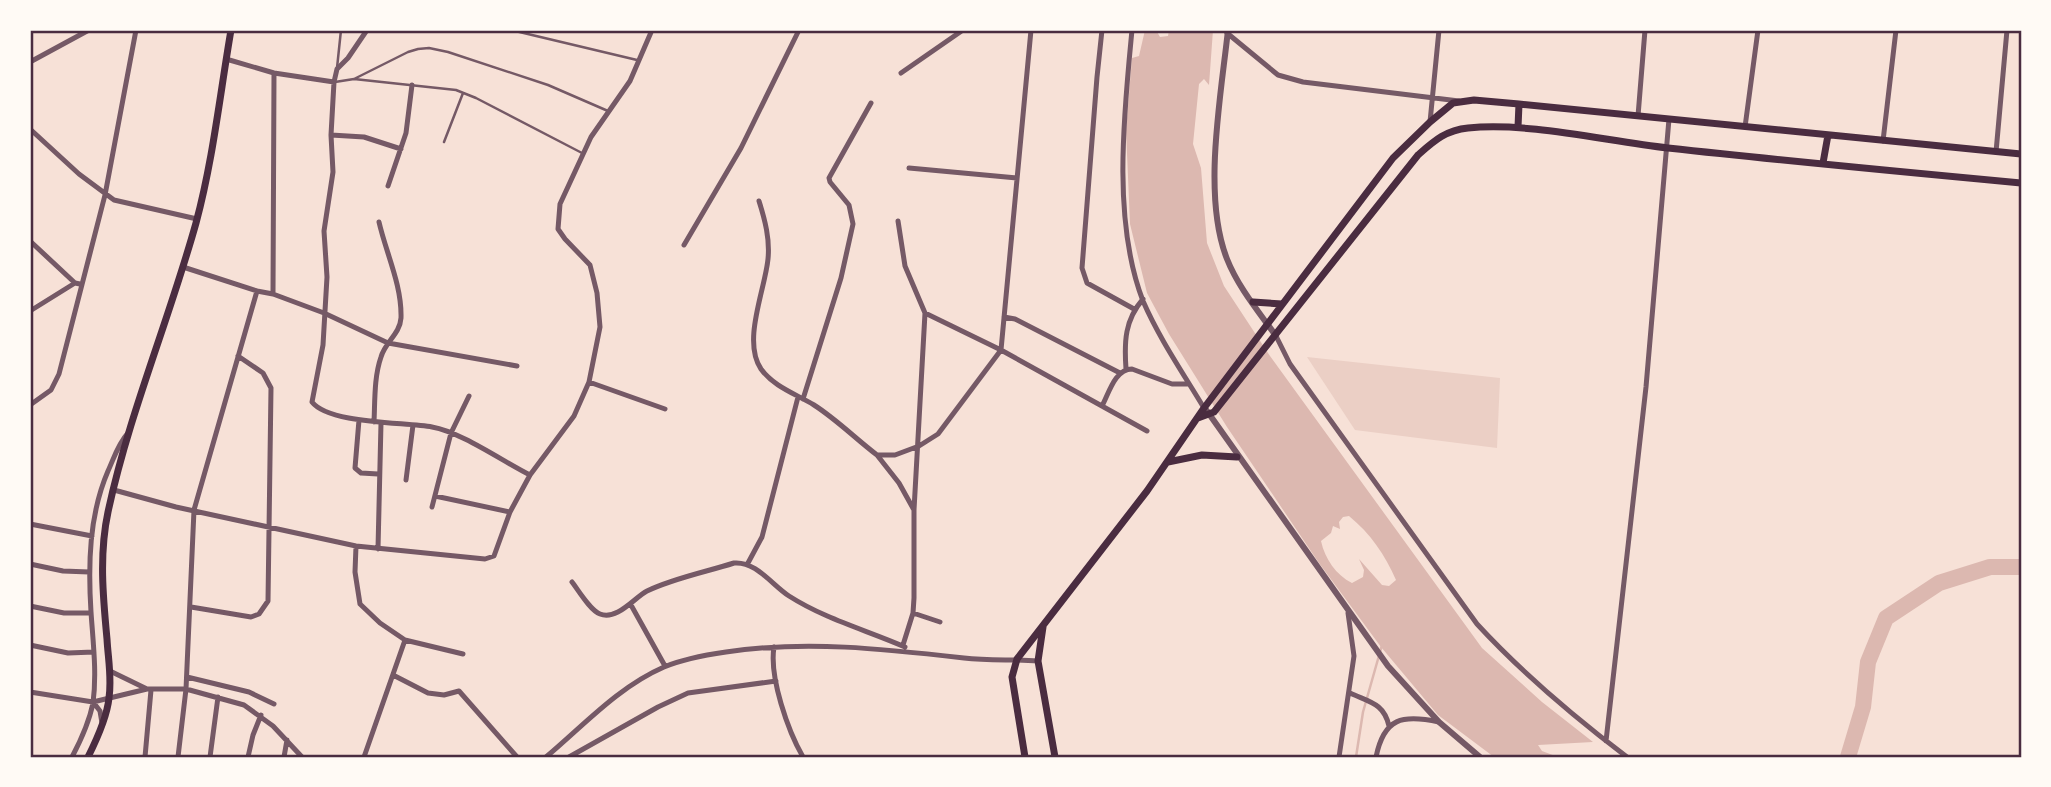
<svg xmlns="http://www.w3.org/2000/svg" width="2051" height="787" font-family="Poppins,sans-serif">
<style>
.green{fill:#ebcfc5}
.water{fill:#dcb8b0;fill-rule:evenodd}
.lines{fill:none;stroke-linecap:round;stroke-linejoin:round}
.stream{stroke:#dcb8b0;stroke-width:2.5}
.river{stroke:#dcb8b0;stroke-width:16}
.service{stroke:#755966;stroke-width:2.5}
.minor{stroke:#755966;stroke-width:5}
.tertiary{stroke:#755966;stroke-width:6}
.secondary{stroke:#4a2c40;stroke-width:7}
.neatline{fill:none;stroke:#4a2c40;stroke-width:2.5}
</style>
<rect width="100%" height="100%" fill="#f7e1d7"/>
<!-- green -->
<path class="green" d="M 1307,357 L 1500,378 L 1497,448 L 1355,430 Z"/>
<!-- water -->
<path class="water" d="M 1145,30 L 1156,30 L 1160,37 L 1168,36 L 1169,30 L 1213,30 L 1209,85 L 1204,79 L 1199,84 L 1193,144 L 1201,168 L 1207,243 L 1224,286 L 1270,356 L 1482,648 L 1542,702 L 1593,742 L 1538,745 L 1542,751 L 1558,757 L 1494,757 L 1438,715 L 1381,647 L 1319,563 L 1227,427 L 1169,334 L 1147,293 L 1130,224 L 1126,130 L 1132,58 L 1139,56 ZM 1349,516 C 1371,534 1385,555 1396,580 L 1389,586 L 1382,585 L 1359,559 L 1364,570 L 1363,577 L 1352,583 C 1336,575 1325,559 1321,541 L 1331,533 L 1333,526 L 1340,529 L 1339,522 L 1343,517 Z"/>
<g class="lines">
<!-- stream -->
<path class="stream" d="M 1356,757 L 1363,712 L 1382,645"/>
<!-- river -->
<path class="river" d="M 1848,757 L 1863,707 L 1868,662 L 1886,618 L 1939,583 L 1990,567 L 2021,567"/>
<!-- service -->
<path class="service" d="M 511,30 L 637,60
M 337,68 L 341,30
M 354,79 L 408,52 L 418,49 L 429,48 L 448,52 L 548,85 L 608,111
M 335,82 L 354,79 L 456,90 L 476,98 L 582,153
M 444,142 L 463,93"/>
<!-- minor -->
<path class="minor" d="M 367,30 L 348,58 L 337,69 L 334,82 L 331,135 L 333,172 L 324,231 L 327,277 L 323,345 L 312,402 C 329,424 405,422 432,427 C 461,432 502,461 530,475
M 1102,30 L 1097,77 L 1082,268 L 1087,283 L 1134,309
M 1132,30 C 1124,113 1112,221 1143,301 C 1159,338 1183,373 1204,408
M 1227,33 L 1278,75 L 1303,82 L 1459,101
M 226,59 L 274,73 L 334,82
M 30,62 L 89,30
M 901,73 L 963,30
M 1638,116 L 1645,30
M 1430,122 L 1439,30
M 1745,127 L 1758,30
M 30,129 L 79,174 L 114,200 L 197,219
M 331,135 L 364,137 L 401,149
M 1883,141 L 1896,30
M 1996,152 L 2007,30
M 909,168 L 1017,178
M 388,186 L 406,133 L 412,85
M 759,201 C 765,220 770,239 768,259 C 765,290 742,341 761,369 C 774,387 796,394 814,405 C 836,419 856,439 877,455
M 898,221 L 905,266 L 925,313 L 914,510 L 914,598 L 913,613 L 903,645
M 30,241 L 75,283 L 80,284
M 684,245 L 741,148 L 799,30
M 183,267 L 257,291 L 273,294 L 324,313 L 388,343 L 517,366
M 273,294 L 274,73
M 30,311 L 75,283
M 925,313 L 1001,350 L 1147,431
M 1004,317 L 1015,319 L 1120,373
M 1276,336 L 1290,364 L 1477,624 C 1523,674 1573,716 1627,757
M 1126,369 C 1124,341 1125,320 1143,299
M 589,382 L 665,409
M 803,399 L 841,278 L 853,224 L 849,205 L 830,182 L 829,178 L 871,103
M 30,405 L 51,390 L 59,374 L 105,195 L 136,30
M 1102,406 C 1109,393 1115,369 1132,369 L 1172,384 L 1189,384
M 359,420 L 355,468 L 361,473 L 378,474
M 374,422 C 375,401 374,377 381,357 C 385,342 400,334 401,318 C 402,285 386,253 379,222
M 406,480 L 413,425
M 114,490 L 176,507 L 356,546 L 485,559 L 494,556 L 510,512 L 530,475 L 574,416 L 589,382 L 600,327 L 597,293 L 590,265 L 565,239 L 558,229 L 560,204 L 591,137 L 630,81 L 652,30
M 435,496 L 510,512
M 432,507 L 451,433 L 469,396
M 914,510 L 899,483 L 877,455 L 895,455 L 919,446 L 938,434 L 1001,350 L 1031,30
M 30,524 L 92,536
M 356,546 L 355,572 L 360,604 L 380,623 L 405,640 L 463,654
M 378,549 L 381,423
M 748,563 L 762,537 L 798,397
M 30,564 L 63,571 L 89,572
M 572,582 C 579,591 590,610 600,614 C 617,621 635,597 647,591 C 674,578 706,572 734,563 C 756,561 772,585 789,596 C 825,619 866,630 905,647
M 631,605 L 665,666
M 30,606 L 64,613 L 91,613
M 191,607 L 251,617 L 259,614 L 268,601 L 271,388 L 263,373 L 238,356
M 913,613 L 940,622
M 30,645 L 68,653 L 94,652
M 774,647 C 769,677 788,731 803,757
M 110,671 L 147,689 L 186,689 L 244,705 L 273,726 L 302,757
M 393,675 L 428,693 L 444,695 L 459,691 L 517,757
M 187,677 L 249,692 L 274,704
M 30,692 L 93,702 L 147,689
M 1350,693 C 1369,702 1384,703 1389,726
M 93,702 L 100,711 L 102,723
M 1606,741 L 1646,387 L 1669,119
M 72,757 C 81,740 89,723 93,703 C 97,673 93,642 91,612 C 88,565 89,515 108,471 C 114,458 118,444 128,433
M 145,757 L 151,690
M 178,757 L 186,689 L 194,510 L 257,291
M 210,757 L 218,697
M 248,757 L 253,735 L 261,715
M 284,757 L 287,740
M 364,757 L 405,640
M 546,757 C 583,726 618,687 664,667 C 683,659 705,655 726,652 C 805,640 885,649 964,658 C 989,661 1014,659 1038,661
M 569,757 L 658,707 L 688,693 L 776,681
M 1339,757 L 1354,656 L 1348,613
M 1376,757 C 1384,718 1402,714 1439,722"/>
<!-- tertiary -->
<path class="tertiary" d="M 1228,30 C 1221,96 1202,196 1227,259 C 1238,287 1259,312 1276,336
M 1207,411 L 1388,666 L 1439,722 L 1480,757"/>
<!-- secondary -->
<path class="secondary" d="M 1518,127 L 1519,104
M 1823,163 L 1828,135
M 1253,302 L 1282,304
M 1198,418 L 1214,412 L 1418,155 C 1434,141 1446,130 1468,128 C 1530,122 1605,141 1668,148 C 1786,161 1903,172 2021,183
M 1168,462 L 1202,455 L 1237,457
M 1043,627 L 1038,661 L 1055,757
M 88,757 C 97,739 107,717 109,698 C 112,678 108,658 107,639 C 103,597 99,554 108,512 C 129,414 169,320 196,223 C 213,160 220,94 231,30
M 1025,757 L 1012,677 L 1017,659 L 1147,491 L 1204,408 L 1393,158 L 1430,122 L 1453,103 L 1474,100 L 1519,104 L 2021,154"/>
</g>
<!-- border -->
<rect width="2051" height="787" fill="none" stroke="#fffaf5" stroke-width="63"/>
<rect x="32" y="32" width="1988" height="724" class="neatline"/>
</svg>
